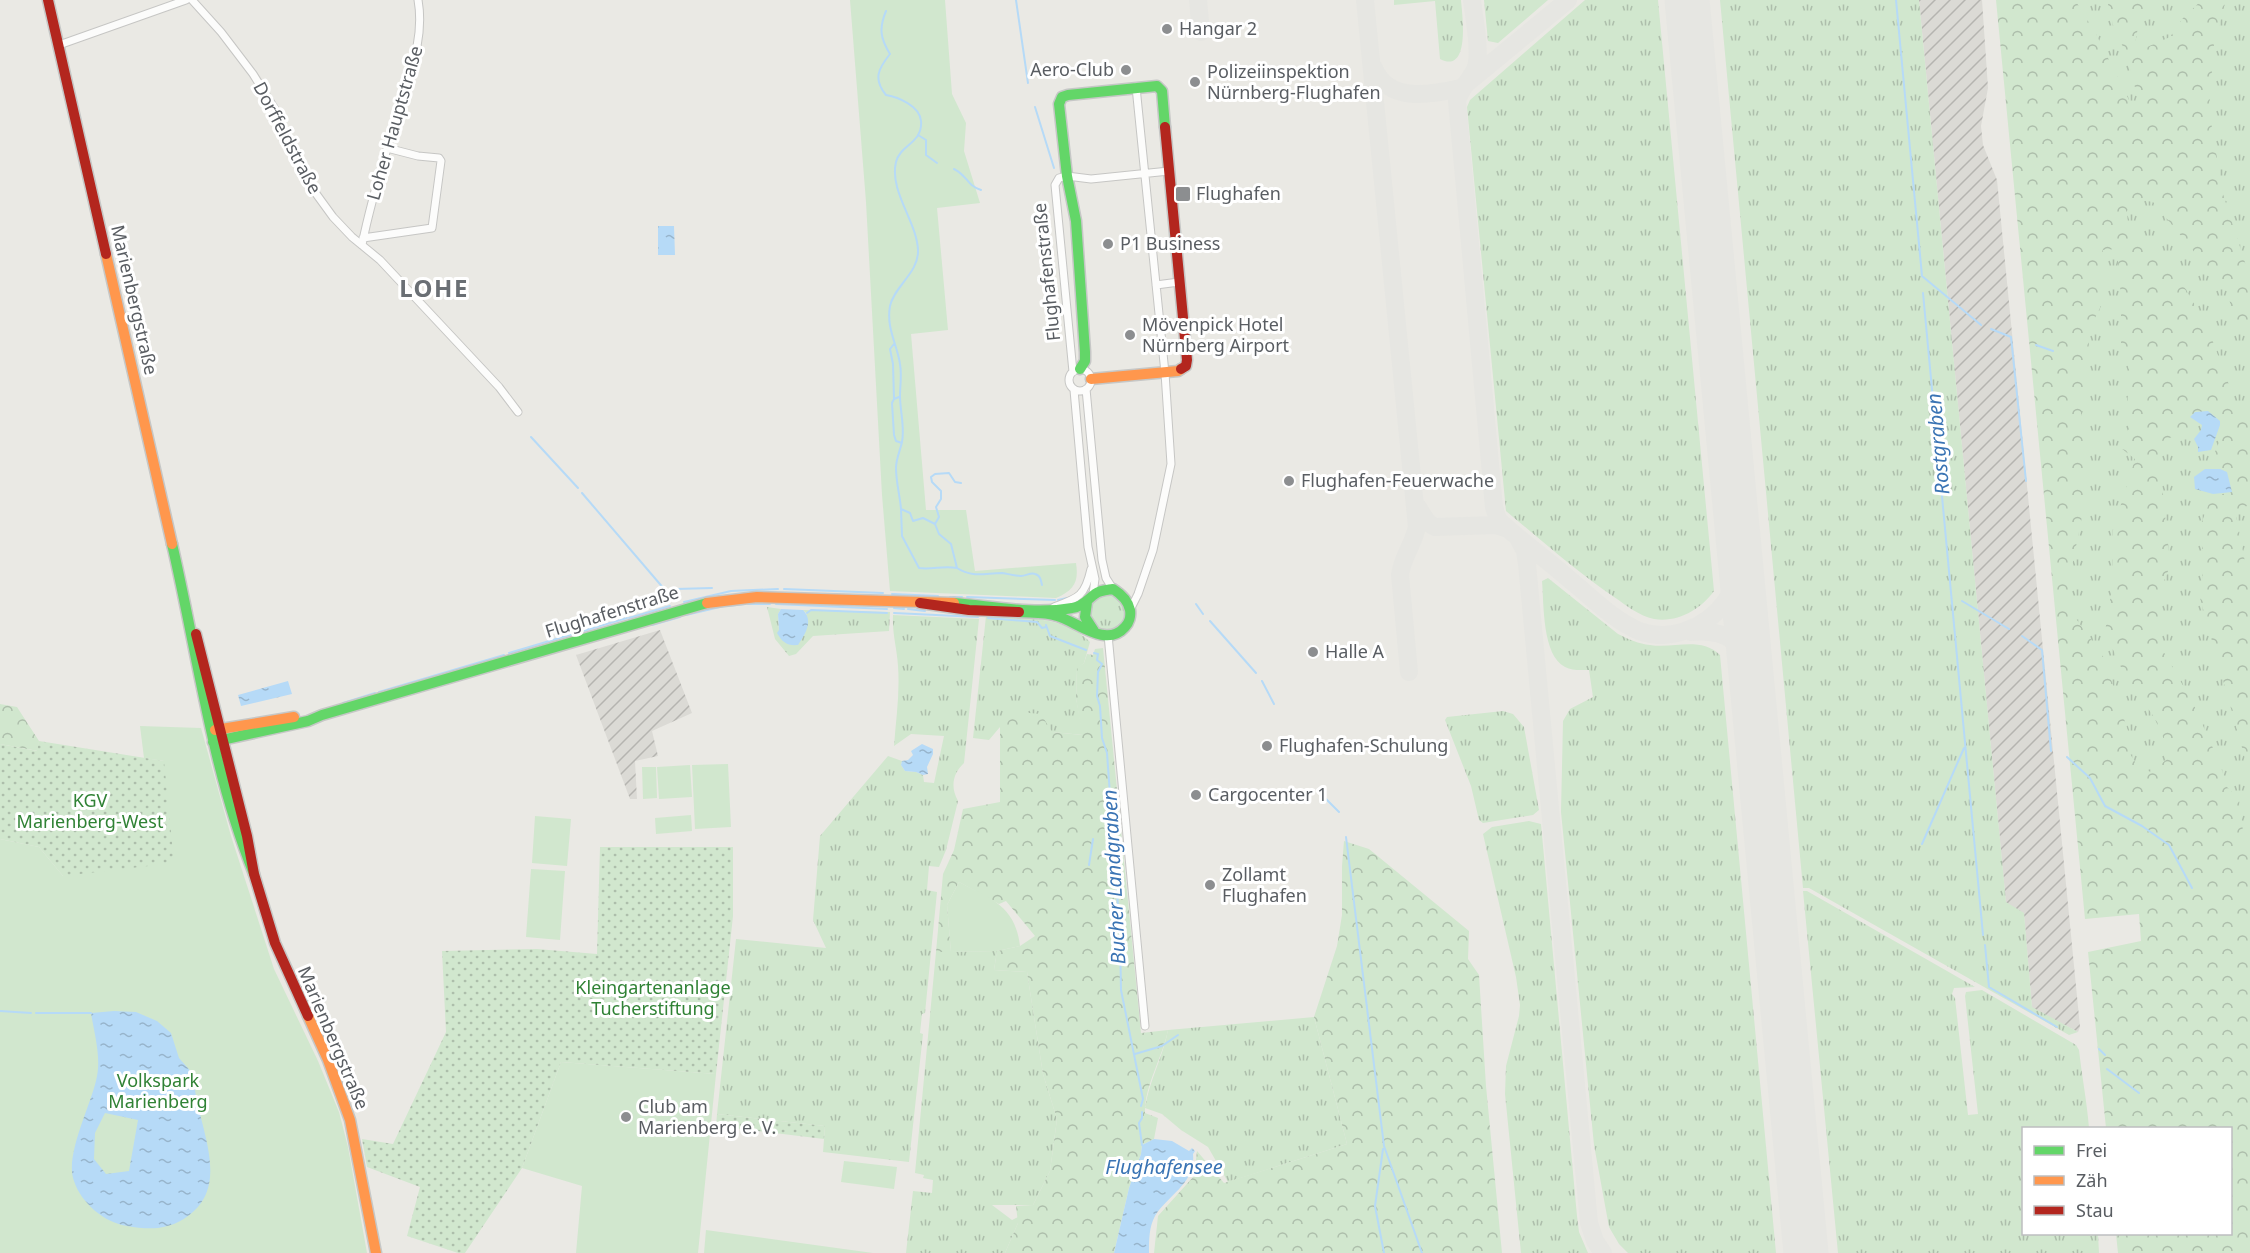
<svg xmlns="http://www.w3.org/2000/svg" width="2250" height="1253" font-family="'Noto Sans',sans-serif">
<style>
.industrial{fill:url(#industrial-furrows)}
.grass{fill:url(#grass-tufts)}
.forest{fill:url(#forest-crowns);fill-rule:evenodd}
.park{fill:#d1e7ce}
.garden{fill:url(#garden-dots)}
.water{fill:url(#water-ripples);fill-rule:evenodd}
.lines{fill:none;stroke-linecap:round;stroke-linejoin:round}
.stream{stroke:#b6daf7;stroke-width:2}
.taxiway{stroke:#e6e6e2;stroke-width:18}
.runway{stroke:#e6e6e2;stroke-width:45}
.street-casing{stroke:#c6c6c4;stroke-width:9}
.fast-casing{stroke:#c6c7c6;stroke-width:13}
.slow-casing{stroke:#c6c7c6;stroke-width:13}
.jam-casing{stroke:#c6c7c6;stroke-width:13}
.street{stroke:#fcfcfb;stroke-width:7}
.fast{stroke:#63d668;stroke-width:10}
.slow{stroke:#ff974d;stroke-width:10}
.jam{stroke:#b3261e;stroke-width:10}
.poi-dot{fill:#8c8e90;stroke:#fff;stroke-width:2}
.labels{text-anchor:middle;stroke-width:6;stroke-linejoin:round;paint-order:stroke}
.poi-label{font-size:18px;fill:#595d62;stroke:#fff;text-anchor:start}
.street-label{font-size:18px;fill:#595d62;stroke:#fff}
.park-label{font-size:18px;fill:#308235;stroke:#fff}
.water-label{font-size:20px;font-style:italic;fill:#3a74b4;stroke:#fff}
.district-label{font-size:24px;font-weight:bold;letter-spacing:1.5px;fill:#6a6f74;stroke:#fff}
</style>
<defs>
<pattern id="industrial-furrows" width="10" height="10" patternUnits="userSpaceOnUse" patternTransform="scale(1.5)"><rect width="10" height="10" fill="#dbdad5"/><path d="M-1 1l2-2M0 10L10 0M9 11l2-2" fill="none" stroke="#b5b4b0"/></pattern>
<pattern id="grass-tufts" width="24" height="20" patternUnits="userSpaceOnUse" patternTransform="scale(1.5)"><rect width="24" height="20" fill="#d1e7ce"/><path d="M3 7l-1-3M5 7V3M7 7l1-3M15 17l-1-3M17 17v-4M19 17l1-3" fill="none" stroke="#adbeab"/></pattern>
<pattern id="forest-crowns" width="20" height="18" patternUnits="userSpaceOnUse" patternTransform="scale(1.5)"><rect width="20" height="18" fill="#d1e7ce"/><path d="M2 6a3 3 0 1 1 6 0M12 15a3 3 0 1 1 6 0" fill="none" stroke="#adbeab"/></pattern>
<pattern id="garden-dots" width="8" height="8" patternUnits="userSpaceOnUse" patternTransform="scale(1.5)"><rect width="8" height="8" fill="#d1e7ce"/><path d="M2 2h.1M6 6h.1" fill="none" stroke="#adbeab" stroke-width="1.8" stroke-linecap="round"/></pattern>
<pattern id="water-ripples" width="26" height="14" patternUnits="userSpaceOnUse" patternTransform="scale(1.5)"><rect width="26" height="14" fill="#b6daf7"/><path d="M2 4q2-2 4 0t4 0M15 11q2-2 4 0t4 0" fill="none" stroke="#97b4cb"/></pattern>
</defs>
<rect width="100%" height="100%" fill="#eae9e4"/>
<!-- industrial -->
<path class="industrial" d="M 1919,0 L 1982,0 L 1988,88 L 1981,126 L 1983,145 L 1997,180 L 2071,935 L 2080,1027 L 2078,1032 L 2032,1008 L 2024,914 L 2006,903 Z
M 660,630 L 692,713 L 652,731 L 658,756 L 635,761 L 637,799 L 630,799 L 576,655 Z"/>
<!-- grass -->
<path class="grass" d="M 1394,0 L 1461,0 C 1462,13 1471,75 1440,59 L 1435,1 L 1394,5 Z
M 1484,0 L 1548,0 L 1498,43 L 1488,41 Z
M 1585,0 L 1658,0 L 1714,591 C 1701,609 1678,623 1654,619 C 1639,616 1626,605 1614,597 C 1576,571 1542,541 1506,511 L 1467,107 L 1470,100 Z
M 1720,0 L 1919,0 L 2006,902 L 2024,913 L 2032,1007 L 2078,1032 L 2069,1035 L 1809,888 L 1803,888 Z
M 2001,0 L 2250,0 L 2250,860 L 2214,895 L 2063,649 Z
M 1548,578 L 1618,634 C 1628,639 1639,644 1650,645 C 1674,649 1700,636 1720,655 L 1776,1253 L 1628,1253 L 1619,1244 L 1609,1227 L 1594,1145 L 1561,812 L 1563,721 L 1570,709 L 1593,697 L 1589,670 C 1581,670 1572,671 1565,667 C 1542,655 1544,605 1542,581 Z
M 1110,591 L 1124,601 C 1128,623 1115,639 1093,627 L 1086,606 L 1090,598 Z
M 767,607 L 781,609 L 778,614 L 779,631 L 807,614 L 803,610 L 890,612 L 889,631 L 813,636 L 796,654 L 789,656 L 775,639 Z
M 893,615 L 979,619 L 964,763 C 953,773 950,787 958,801 L 946,850 L 939,867 L 929,866 L 927,890 L 937,892 L 925,1013 L 922,1014 L 920,1033 L 923,1034 L 909,1162 L 823,1152 L 825,1126 L 717,1114 L 736,939 L 826,948 L 813,920 L 820,836 L 888,756 L 902,761 L 901,765 L 905,771 L 916,772 L 923,775 L 924,782 L 934,783 L 944,736 L 911,734 L 894,746 C 896,719 900,693 898,666 C 897,648 892,634 893,615 Z
M 986,616 C 1020,618 1064,615 1090,642 L 1084,663 L 1077,669 L 1076,698 L 1083,735 L 1000,727 L 989,740 L 973,738 Z
M 1503,711 L 1513,714 L 1524,727 L 1539,810 L 1533,815 L 1483,823 L 1479,820 L 1471,786 L 1445,720 L 1447,717 Z
M 1529,821 L 1541,824 L 1577,1216 L 1579,1232 L 1588,1253 L 1521,1253 L 1505,1094 L 1506,1066 L 1519,1016 L 1520,1005 L 1516,977 L 1483,834 L 1492,827 Z
M 1803,891 L 1807,891 L 1975,987 L 1954,988 L 1952,994 L 1955,998 L 1968,1115 L 1978,1114 L 1965,996 L 1966,992 L 1982,990 L 2076,1045 L 2079,1050 C 2082,1077 2087,1102 2089,1128 L 2024,1128 L 2024,1234 L 2098,1234 L 2099,1253 L 1838,1253 Z
M 997,951 L 994,970 L 1027,972 L 1043,1074 L 1057,1119 L 1050,1171 L 1033,1205 L 992,1205 L 1012,1220 L 1018,1217 L 1018,1223 L 1005,1253 L 906,1253 L 913,1191 L 932,1193 L 933,1180 L 923,1178 L 924,1175 L 915,1173 L 936,952 Z
M 1314,1017 L 1347,1144 L 1228,1182 L 1208,1147 L 1181,1130 L 1162,1114 L 1145,1108 C 1149,1081 1163,1057 1168,1030 Z"/>
<!-- forest -->
<path class="forest" d="M 1996,0 L 2075,0 L 2096,34 L 2133,108 L 2142,103 L 2131,78 L 2129,59 L 2138,51 L 2170,37 L 2183,18 L 2202,0 L 2226,0 L 2214,44 L 2209,110 L 2223,194 L 2250,278 L 2250,340 L 2232,313 L 2227,287 L 2211,272 L 2153,202 L 2135,199 L 2127,211 L 2128,226 L 2142,246 L 2185,288 L 2207,326 L 2238,409 L 2250,422 L 2250,505 L 2235,510 L 2250,588 L 2250,787 L 2246,762 L 2200,598 L 2203,571 L 2201,524 L 2211,498 L 2211,493 L 2223,494 L 2232,492 L 2220,469 L 2210,469 L 2210,464 L 2222,435 L 2220,421 L 2208,411 L 2194,420 L 2202,424 L 2158,443 L 2170,566 L 2158,596 L 2158,642 L 2193,703 L 2220,764 L 2227,787 L 2239,800 L 2244,839 L 2250,841 L 2250,1253 L 2118,1253 L 2116,1234 L 2230,1234 L 2230,1128 L 2106,1128 L 2088,952 L 2141,941 L 2139,914 L 2085,919 ZM 2117,249 L 2121,298 L 2121,347 L 2132,378 L 2126,405 L 2129,429 L 2122,437 L 2121,448 L 2135,459 L 2113,530 L 2113,581 L 2105,632 L 2125,676 L 2154,717 L 2163,737 L 2166,760 L 2151,772 L 2138,767 L 2129,752 L 2128,731 L 2104,658 L 2072,613 L 2070,576 L 2086,497 L 2081,405 L 2087,369 L 2090,328 L 2100,308 L 2103,250 Z
M 2111,0 L 2147,0 L 2138,27 L 2134,50 L 2125,50 L 2115,33 L 2108,4 Z
M 1103,648 L 1141,1033 L 1168,1030 C 1163,1056 1144,1087 1145,1113 L 1158,1118 L 1154,1139 L 1142,1145 L 1141,1154 L 1129,1188 L 1114,1253 L 1005,1253 L 1018,1223 L 1016,1206 L 1033,1205 L 1050,1171 L 1057,1119 L 1043,1074 L 1027,972 L 994,970 L 997,951 L 1020,946 L 1035,936 L 1006,901 L 999,904 L 959,882 L 947,905 L 951,952 L 936,952 L 943,874 L 954,850 L 963,809 L 1000,802 L 1000,727 L 1018,712 L 1041,714 L 1052,732 L 1082,735 L 1076,698 L 1077,668 L 1084,663 L 1087,654 L 1093,655 L 1095,649 Z
M 0,704 L 17,707 L 39,741 L 38,751 L 0,744 Z
M 1344,841 L 1369,849 L 1469,931 L 1468,959 L 1479,975 L 1486,1086 L 1502,1253 L 1154,1253 L 1158,1216 L 1194,1176 L 1197,1151 L 1224,1183 L 1347,1144 L 1314,1017 L 1337,946 L 1342,915 L 1342,866 Z"/>
<!-- park -->
<path class="park" d="M 850,0 L 945,0 L 952,94 L 966,123 L 964,151 L 980,203 L 937,208 L 948,330 L 911,334 L 926,510 L 966,510 L 975,571 L 1076,563 C 1079,582 1074,590 1056,598 L 890,591 L 882,495 L 866,202 Z
M 140,726 L 201,728 L 231,836 L 274,969 L 318,1061 L 339,1112 L 348,1147 L 367,1253 L 0,1253 L 0,839 L 39,847 L 63,876 L 164,761 L 144,758 Z
M 728,764 L 731,827 L 695,829 L 692,765 Z
M 690,765 L 692,797 L 659,799 L 657,767 Z
M 642,767 L 656,767 L 657,798 L 643,799 Z
M 691,815 L 692,831 L 656,834 L 655,818 Z
M 535,816 L 571,819 L 567,866 L 532,863 Z
M 531,869 L 565,871 L 560,940 L 526,937 Z
M 959,882 C 991,899 1015,905 1020,946 L 997,951 L 951,952 L 947,905 Z
M 561,1062 L 716,1074 L 698,1253 L 576,1253 L 582,1186 L 522,1168 Z
M 844,1161 L 897,1167 L 894,1189 L 841,1182 Z
M 706,1230 L 873,1253 L 704,1253 Z"/>
<!-- garden -->
<path class="garden" d="M 39,741 L 164,761 L 174,863 L 63,876 L 39,847 L 0,839 L 0,744 L 37,751 Z
M 600,847 L 733,847 L 733,916 L 716,1074 L 561,1062 L 522,1168 L 465,1253 L 458,1253 L 407,1236 L 420,1187 L 367,1167 L 362,1139 L 393,1144 L 446,1032 L 442,951 L 537,949 L 597,954 Z
M 717,1114 L 825,1126 L 824,1139 L 716,1126 Z"/>
<!-- water -->
<path class="water" d="M 658,226 L 674,226 L 675,255 L 658,255 Z
M 2208,411 L 2220,421 L 2220,425 L 2211,450 L 2198,452 L 2198,447 L 2194,439 L 2201,430 L 2202,425 L 2190,417 L 2195,412 Z
M 2205,469 L 2220,469 L 2227,472 L 2232,492 L 2213,494 L 2195,489 L 2194,477 Z
M 781,609 L 803,610 C 814,621 805,634 798,645 C 787,646 782,642 777,633 L 779,630 L 778,614 Z
M 288,681 L 292,694 L 241,706 L 238,695 Z
M 922,744 L 933,749 L 933,754 L 927,767 L 928,774 L 923,775 L 916,772 L 905,771 L 901,765 L 902,761 L 908,760 L 913,755 L 911,751 Z
M 114,1011 L 136,1012 L 157,1021 L 171,1033 L 179,1058 L 194,1075 C 193,1119 235,1182 188,1216 C 169,1230 150,1230 127,1226 C 105,1223 81,1203 74,1181 C 64,1155 92,1104 97,1076 C 101,1056 94,1032 91,1013 ZM 105,1113 L 138,1120 L 129,1171 L 106,1174 L 94,1159 L 95,1133 Z
M 1154,1139 L 1172,1141 L 1189,1151 L 1192,1148 L 1195,1151 L 1193,1154 C 1196,1183 1168,1195 1155,1216 C 1149,1227 1149,1240 1149,1253 L 1114,1253 L 1129,1188 L 1141,1154 L 1142,1145 Z"/>
<g class="lines">
<!-- stream -->
<path class="stream" d="M 1016,0 L 1028,83
M 1896,0 L 1922,276 L 1981,325
M 886,11 C 879,28 880,38 890,54 C 878,69 873,79 886,95 C 898,97 920,106 921,121 C 923,143 900,145 896,162 C 889,191 917,222 918,250 C 919,273 894,286 890,306 C 886,328 897,344 900,364 C 902,374 900,386 900,396 C 900,411 905,427 902,442 C 900,451 896,459 896,468 C 896,482 900,496 901,509 L 910,513 L 913,521 L 923,518 L 935,524 L 939,534 L 951,544 L 957,568 C 972,578 985,573 1002,573 C 1009,574 1015,576 1021,576 C 1026,576 1031,572 1035,574 C 1040,575 1041,580 1042,585
M 1035,107 L 1054,168
M 918,135 L 926,140 L 926,155 L 937,163
M 954,169 C 968,176 966,185 981,190
M 1923,293 L 1983,935
M 1991,329 L 2011,337 L 2026,481
M 894,344 L 890,349 L 893,364 L 894,399
M 2036,345 L 2053,351
M 899,397 L 894,399 L 892,403 L 894,435 L 896,441 L 902,443
M 531,437 L 578,488
M 582,493 L 665,590
M 901,509 L 902,536 L 919,568 C 933,570 943,565 957,568
M 935,524 L 939,517 L 936,507 L 941,499 L 941,491 L 932,482 L 931,477 L 935,474 L 949,473 L 955,482 L 961,483
M 676,589 L 712,588
M 784,589 L 883,593
M 892,594 L 938,596
M 950,597 L 962,597
M 967,597 L 1055,600
M 1058,600 L 1067,598
M 1962,601 L 2009,629
M 684,602 L 731,591 L 778,589
M 748,604 L 770,604
M 776,604 L 887,609
M 1196,604 L 1203,614
M 728,606 L 745,604
M 894,608 L 904,609
M 908,609 L 925,611
M 807,613 L 811,610 L 887,613
M 894,613 L 978,617
M 686,615 L 724,606
M 629,618 L 670,606
M 988,618 L 1037,622 L 1042,628 L 1046,627
M 1210,621 L 1256,673
M 652,625 L 680,617
M 1046,625 L 1050,636 L 1086,650
M 2022,636 L 2042,650 L 2051,751
M 509,653 L 627,618
M 1094,653 L 1098,654 L 1097,660 L 1102,664 L 1098,672 L 1097,696 L 1100,706 L 1102,738 L 1107,753 L 1120,934 L 1121,990 L 1143,1099 L 1141,1106
M 1262,681 L 1274,704
M 379,692 L 504,655
M 343,703 L 375,693
M 2067,757 L 2090,778 L 2105,806 L 2142,826 L 2169,845 L 2192,888
M 1326,799 L 1339,812
M 1346,837 L 1384,1146 L 1422,1253
M 1922,844 L 1964,748
M 1089,865 L 1093,839
M 1985,945 L 1989,987 L 2057,1027
M 0,1011 L 31,1013
M 36,1013 L 91,1013
M 2099,1049 L 2105,1055
M 1135,1054 L 1162,1046 L 1178,1035
M 2107,1069 L 2139,1093
M 1142,1112 L 1142,1118 L 1139,1123 L 1142,1145
M 1383,1149 L 1375,1206 L 1384,1253"/>
<!-- taxiway -->
<path class="taxiway" d="M 1198,0 L 1201,32
M 1365,0 L 1417,527 C 1413,545 1402,558 1400,575 L 1409,672
M 1472,0 C 1474,18 1481,51 1476,67 C 1471,80 1461,87 1457,101 L 1494,507 L 1498,520 C 1521,541 1546,559 1569,579 C 1591,597 1613,620 1639,631 C 1670,642 1706,628 1725,602 C 1734,589 1737,573 1740,559
M 1374,68 C 1388,103 1430,95 1461,88 L 1568,0
M 1417,506 L 1428,523 L 1435,527 L 1496,525 L 1508,529
M 1519,540 L 1525,551 L 1527,564 L 1589,1223 L 1595,1241 L 1603,1253
M 1691,632 C 1730,629 1742,642 1752,678"/>
<!-- runway -->
<path class="runway" d="M 1687,0 L 1806,1253"/>
<defs>
<path id="street" d="M 192,0 L 221,32 L 253,74 L 276,111 L 309,184 L 333,217 L 352,237 L 380,260 L 499,387 L 518,412
M 59,45 L 186,0
M 363,238 L 432,228 L 441,161 L 439,158 L 418,156 L 387,148
M 362,245 C 371,199 385,156 398,112 C 409,75 425,39 418,0
M 1156,285 L 1179,282
M1069 380a11 11 0 1 1 22 0a11 11 0 1 1-22 0Z
M 1073,372 L 1055,185 L 1059,178 L 1067,176 L 1091,179 L 1169,171
M 1086,389 L 1102,560 L 1106,578 L 1113,589
M 1074,390 L 1088,547 L 1095,579 L 1093,594
M 1054,607 C 1079,598 1085,596 1091,569
M 1131,608 L 1138,594 L 1153,550 L 1171,464 L 1165,373 L 1136,87
M 1108,635 L 1145,1026"/>
<path id="fast" d="M 1080,369 L 1085,361 L 1085,352 L 1076,221 L 1067,176 L 1059,104 L 1062,97 L 1068,95 L 1157,86 L 1162,91 L 1165,127
M 172,544 C 198,655 211,767 254,874
M 1087,602 L 1085,617 L 1094,631
M 954,603 C 992,606 1033,615 1072,608 C 1082,607 1087,600 1095,594 C 1100,590 1107,590 1113,589 C 1121,594 1128,600 1130,610 C 1131,616 1129,623 1125,627 C 1106,649 1076,621 1057,616 C 1045,612 1032,613 1019,612
M 213,742 L 308,721 L 322,715 L 707,603"/>
<path id="slow" d="M 106,254 L 172,544
M 1091,379 L 1178,371 L 1181,369
M 707,603 L 757,597 L 954,603
M 215,730 L 294,717
M 308,1016 L 328,1060 L 350,1120 L 376,1253"/>
<path id="jam" d="M 48,0 L 106,254
M 1165,127 L 1187,360 L 1186,366 L 1181,369
M 920,603 L 969,610 L 1019,612
M 196,634 L 247,836 L 254,874 L 275,943 L 308,1016"/>
</defs>
<!-- street casing -->
<use href="#street" class="street-casing"/>
<!-- fast casing -->
<use href="#fast" class="fast-casing"/>
<!-- slow casing -->
<use href="#slow" class="slow-casing"/>
<!-- jam casing -->
<use href="#jam" class="jam-casing"/>
<!-- street -->
<use href="#street" class="street"/>
<!-- fast -->
<use href="#fast" class="fast"/>
<!-- slow -->
<use href="#slow" class="slow"/>
<!-- jam -->
<use href="#jam" class="jam"/>
</g>
<!-- markers -->
<g class="poi-dot">
<circle cx="1167" cy="29" r="6"/>
<circle cx="1126" cy="70" r="6"/>
<circle cx="1195" cy="82" r="6"/>
<rect x="1175" y="186" width="16" height="16" rx="3"/>
<circle cx="1108" cy="244" r="6"/>
<circle cx="1130" cy="335" r="6"/>
<circle cx="1289" cy="481" r="6"/>
<circle cx="1313" cy="652" r="6"/>
<circle cx="1267" cy="746" r="6"/>
<circle cx="1196" cy="795" r="6"/>
<circle cx="1210" cy="885" r="6"/>
<circle cx="626" cy="1117" r="6"/>
</g>
<g class="labels">
<!-- poi labels -->
<g class="poi-label">
<text x="1179" y="35">Hangar 2</text>
<text x="1114" y="76" text-anchor="end">Aero-Club</text>
<text x="1207" y="78">Polizeiinspektion<tspan x="1207" dy="21">Nürnberg-Flughafen</tspan></text>
<text x="1196" y="200">Flughafen</text>
<text x="1120" y="250">P1 Business</text>
<text x="1142" y="331">Mövenpick Hotel<tspan x="1142" dy="21">Nürnberg Airport</tspan></text>
<text x="1301" y="487">Flughafen-Feuerwache</text>
<text x="1325" y="658">Halle A</text>
<text x="1279" y="752">Flughafen-Schulung</text>
<text x="1208" y="801">Cargocenter 1</text>
<text x="1222" y="881">Zollamt<tspan x="1222" dy="21">Flughafen</tspan></text>
<text x="638" y="1113">Club am<tspan x="638" dy="21">Marienberg e. V.</tspan></text>
</g>
<!-- street labels -->
<g class="street-label">
<text transform="translate(395 123) rotate(-74)" y="6">Loher Hauptstraße</text>
<text transform="translate(287 138) rotate(62)" y="6">Dorffeldstraße</text>
<text transform="translate(1047 272) rotate(-96)" y="6">Flughafenstraße</text>
<text transform="translate(134 300) rotate(77)" y="6">Marienbergstraße</text>
<text transform="translate(612 612) rotate(-17)" y="6">Flughafenstraße</text>
<text transform="translate(333 1038) rotate(67)" y="6">Marienbergstraße</text>
</g>
<!-- park labels -->
<g class="park-label">
<text x="90" y="807">KGV<tspan x="90" dy="21">Marienberg-West</tspan></text>
<text x="653" y="994">Kleingartenanlage<tspan x="653" dy="21">Tucherstiftung</tspan></text>
<text x="158" y="1087">Volkspark<tspan x="158" dy="21">Marienberg</tspan></text>
</g>
<!-- water labels -->
<g class="water-label">
<text transform="translate(1938 444) rotate(-95)" y="7">Rostgraben</text>
<text transform="translate(1114 877) rotate(-93)" y="7">Bucher Landgraben</text>
<text x="1164" y="1174">Flughafensee</text>
</g>
<!-- district labels -->
<g class="district-label">
<text x="434" y="297">LOHE</text>
</g>
</g>
<!-- legend -->
<rect x="2022" y="1127" width="210" height="108" fill="#ffffff" stroke="#bdbec0" stroke-width="1.5"/>
<rect x="2034" y="1146" width="30" height="9" fill="#63d668" stroke="#bdbec0" stroke-width="1.5"/>
<text x="2076" y="1157" font-size="18" fill="#595d62">Frei</text>
<rect x="2034" y="1176" width="30" height="9" fill="#ff974d" stroke="#bdbec0" stroke-width="1.5"/>
<text x="2076" y="1187" font-size="18" fill="#595d62">Zäh</text>
<rect x="2034" y="1206" width="30" height="9" fill="#b3261e" stroke="#bdbec0" stroke-width="1.5"/>
<text x="2076" y="1217" font-size="18" fill="#595d62">Stau</text>
</svg>
